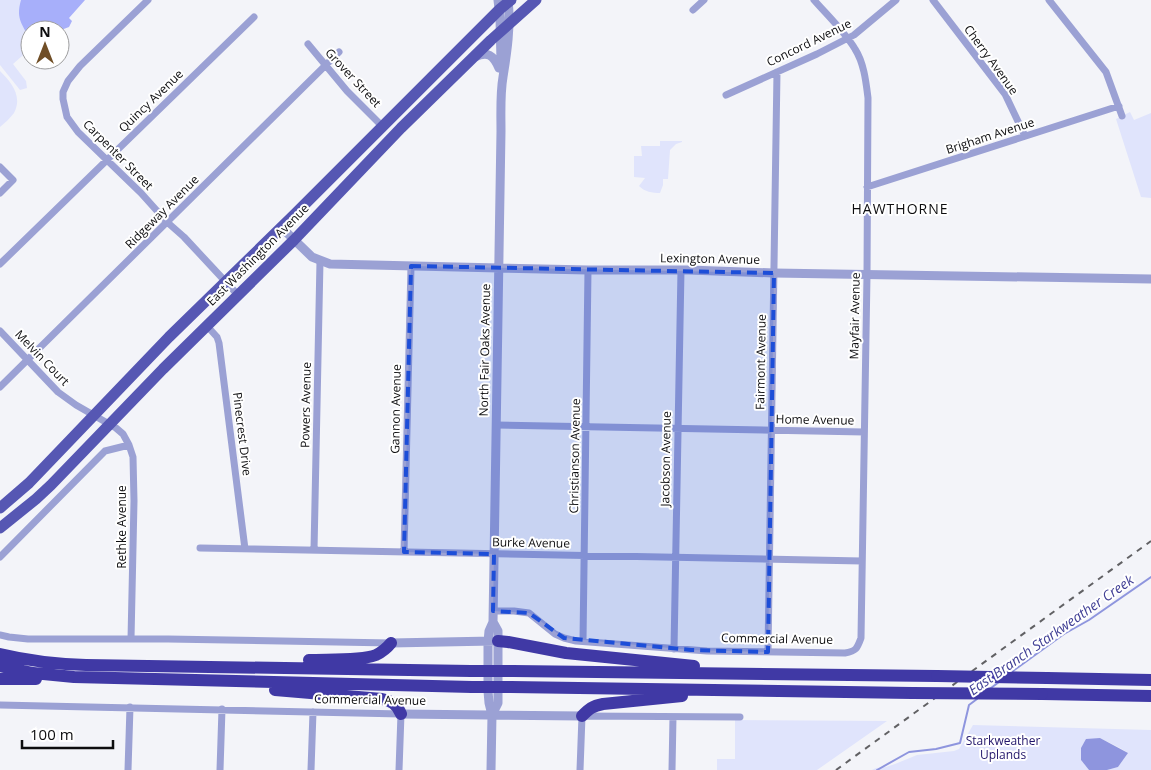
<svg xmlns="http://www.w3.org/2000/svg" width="1151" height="770" font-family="'Open Sans',sans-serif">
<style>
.green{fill:#e0e4fc}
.forest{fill:#a7affa}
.water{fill:#8e95de}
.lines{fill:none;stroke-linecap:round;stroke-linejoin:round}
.stream{stroke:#8e95de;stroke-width:2}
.minor{stroke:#9ba1d4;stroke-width:7}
.tertiary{stroke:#9ba1d4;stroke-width:9}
.primary{stroke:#5657b3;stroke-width:11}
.motorway{stroke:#4039a5;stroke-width:12}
.rail{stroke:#616164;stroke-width:2;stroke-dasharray:6 6;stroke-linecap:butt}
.motorway-bridge{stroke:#4039a5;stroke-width:12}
.marked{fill:#1d4ed8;fill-opacity:0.2;stroke:#1d4ed8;stroke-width:4;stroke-dasharray:10 6;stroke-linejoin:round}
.labels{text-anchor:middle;stroke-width:4;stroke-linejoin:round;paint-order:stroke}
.street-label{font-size:12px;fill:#0d0d0f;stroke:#fff}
.park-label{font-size:12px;fill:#21156a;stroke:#fff}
.neighbourhood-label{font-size:14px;letter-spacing:1px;fill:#0d0d0f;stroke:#fff}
.water-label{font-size:14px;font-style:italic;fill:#403f95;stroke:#fff}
</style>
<rect width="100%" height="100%" fill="#f3f4f9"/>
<!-- green -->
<path class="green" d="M 0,0 L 82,0 L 50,30 L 30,30 L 30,49 L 13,64 L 26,81 L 27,88 L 20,90 L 0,65 Z
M 0,71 C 11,82 23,96 14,113 C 10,118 5,123 0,127 Z
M 1130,112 L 1134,120 L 1151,113 L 1151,198 L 1141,197 L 1116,119 Z
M 660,141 L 682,141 L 682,142 L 676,144 L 670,150 L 668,179 L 663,179 L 663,185 L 660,193 C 652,193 645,192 639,186 L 645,178 L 634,177 L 634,156 L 642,156 L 641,146 L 660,146 Z
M 735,720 L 887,721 L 817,770 L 717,770 L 717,759 L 735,759 Z
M 973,725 L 1151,730 L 1151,770 L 1107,770 L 1118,767 L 1128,753 L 1120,748 L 1100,738 L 1081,760 L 1089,770 L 872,770 L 876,768 L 886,767 L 895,764 L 917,755 L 954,751 L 959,749 Z"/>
<!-- forest -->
<path class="forest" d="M 21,0 L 85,0 L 69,18 L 72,21 L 69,27 L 61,30 L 54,28 L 48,30 L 30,30 L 30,42 C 24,24 15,21 21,0 Z"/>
<!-- water -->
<path class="water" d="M 1100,738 L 1128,753 L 1118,767 L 1107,770 L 1089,770 L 1081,760 L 1081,748 L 1086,739 Z"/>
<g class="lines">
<!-- stream -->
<path class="stream" d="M 1013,671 L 1064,634 L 1089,620 L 1151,577
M 991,688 L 999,682
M 877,770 L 909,752 L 936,749 L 960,743 L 969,705 L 977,699"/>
<!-- minor -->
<path class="minor" d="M 148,0 L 80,66 L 68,81 L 63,92 L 63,99 L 67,117 L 78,132 L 141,193 L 167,222 L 184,237 L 238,295
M 933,0 L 1005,94 L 1025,136
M 1049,0 L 1106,72 L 1122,116
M 693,10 L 704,0
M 308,44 L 347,91 L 382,126
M 726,95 L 817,54 L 854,35 L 896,0
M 0,167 L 13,180 L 0,193
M 867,187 L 1119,106
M 0,264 L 254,17
M 207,326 L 217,337 L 219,343 L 245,549
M 0,331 L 58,392 L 76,405 L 116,428 L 123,434 L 129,445 L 133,457 L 134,501 L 131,639
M 0,387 L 339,52
M 496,425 L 864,432
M 200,548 L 862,561
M 314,550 L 320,261
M 404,552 L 411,266
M 0,557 L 105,451 L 129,445
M 493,611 L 514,611 L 529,613 L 555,634 L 564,638 L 576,641 L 707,651 L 845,653 C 856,651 857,649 861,638 L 867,275 L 868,98 C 866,82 864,63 855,49 C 844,31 828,16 814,0
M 0,635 L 9,637 L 28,639 L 168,639 L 391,643
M 583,641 L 588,270
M 674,649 L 681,270
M 768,652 L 777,72
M 0,705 L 401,714 L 399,770
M 128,770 L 130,707
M 220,770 L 222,709
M 311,770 L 313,712
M 580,770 L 582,716 L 740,717
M 672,770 L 673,717"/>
<!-- tertiary -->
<path class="tertiary" d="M 498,0 L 500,18 L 501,62
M 475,57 C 488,51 493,55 499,68
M 281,227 L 312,257 L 330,264 L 588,270 L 689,270 L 774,273 L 1151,279
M 391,643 L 493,641
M 401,714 L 582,716
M 492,715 L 498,703 L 498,631 L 493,622
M 491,770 L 492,715 L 489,703 L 488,691 L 488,642 L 489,631 L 493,622 L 501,131 C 501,114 500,94 503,77 C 507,52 511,25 508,0"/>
<!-- primary -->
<path class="primary" d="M 0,508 L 29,483 L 169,337 L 295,214 L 500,9 L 511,0
M 0,528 L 36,499 L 51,485 L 163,369 L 294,240 L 401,128 L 491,40 L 536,0"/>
<!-- motorway -->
<path class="motorway" d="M 498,641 L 508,642 L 566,653 L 694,666
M 0,654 C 29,661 57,664 86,665 L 471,671
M 309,660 C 326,659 360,661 376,655 C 382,652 387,648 391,643
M 0,666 L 33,673 L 74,677 L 472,687
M 513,671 L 937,676
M 1047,678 L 1151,680
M 0,679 L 36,679
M 511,687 L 912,693
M 275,690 L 382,699 C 391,701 397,704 401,714
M 1042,694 L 1151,696
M 582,716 C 589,709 592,706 603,704 L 682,696"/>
<!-- rail -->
<path class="rail" d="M 836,770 L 1151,541"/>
<!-- motorway-bridge -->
<path class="motorway-bridge" d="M 471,671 L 513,671
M 937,676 L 1047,678
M 472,687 L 511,687
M 912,693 L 1042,694"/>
</g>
<!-- marked area -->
<path class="marked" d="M 411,266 L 774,273 L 768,652 L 691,650 L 564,638 L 529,613 L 493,611 L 494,554 L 404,552 Z"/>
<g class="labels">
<!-- street labels -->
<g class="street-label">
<text transform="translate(809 43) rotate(-26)" y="4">Concord Avenue</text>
<text transform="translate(991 60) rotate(54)" y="4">Cherry Avenue</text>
<text transform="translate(353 78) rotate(47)" y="4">Grover Street</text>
<text transform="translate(151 101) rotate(-44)" y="4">Quincy Avenue</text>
<text transform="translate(990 136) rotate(-18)" y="4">Brigham Avenue</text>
<text transform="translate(118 155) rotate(45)" y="4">Carpenter Street</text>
<text transform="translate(162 212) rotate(-45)" y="4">Ridgeway Avenue</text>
<text transform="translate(258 255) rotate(-45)" y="4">East Washington Avenue</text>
<text transform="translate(710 259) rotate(1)" y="4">Lexington Avenue</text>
<text transform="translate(855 316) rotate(-89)" y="4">Mayfair Avenue</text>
<text transform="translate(485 350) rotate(-89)" y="4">North Fair Oaks Avenue</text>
<text transform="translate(42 358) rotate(46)" y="4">Melvin Court</text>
<text transform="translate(761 362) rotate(-89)" y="4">Fairmont Avenue</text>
<text transform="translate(306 405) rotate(-89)" y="4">Powers Avenue</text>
<text transform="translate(396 409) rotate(-89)" y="4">Gannon Avenue</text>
<text transform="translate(815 420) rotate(1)" y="4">Home Avenue</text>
<text transform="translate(242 434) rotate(83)" y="4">Pinecrest Drive</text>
<text transform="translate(575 456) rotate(-89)" y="4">Christianson Avenue</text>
<text transform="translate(666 459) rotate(-89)" y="4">Jacobson Avenue</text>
<text transform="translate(122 527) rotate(-90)" y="4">Rethke Avenue</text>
<text transform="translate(531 543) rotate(1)" y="4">Burke Avenue</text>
<text transform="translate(777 639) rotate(1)" y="4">Commercial Avenue</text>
<text transform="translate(370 700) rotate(1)" y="4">Commercial Avenue</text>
</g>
<!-- park labels -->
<g class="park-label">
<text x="1003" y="745">Starkweather<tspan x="1003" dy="14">Uplands</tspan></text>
</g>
<!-- neighbourhood labels -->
<g class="neighbourhood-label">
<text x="900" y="214">HAWTHORNE</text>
</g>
<!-- water labels -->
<g class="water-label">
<text transform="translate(1051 635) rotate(-35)" y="5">East Branch Starkweather Creek</text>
</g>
</g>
<!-- north arrow -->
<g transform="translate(45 45)"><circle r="24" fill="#ffffff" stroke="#9e9e9f"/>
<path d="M0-4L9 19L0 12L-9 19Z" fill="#704e26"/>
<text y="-8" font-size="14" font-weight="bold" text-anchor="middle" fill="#0d0d0f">N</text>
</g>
<!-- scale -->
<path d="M22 740v8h91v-8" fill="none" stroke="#0d0d0f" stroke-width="2.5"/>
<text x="30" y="740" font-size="15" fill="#0d0d0f" stroke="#ffffff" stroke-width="4" paint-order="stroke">100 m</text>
</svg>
